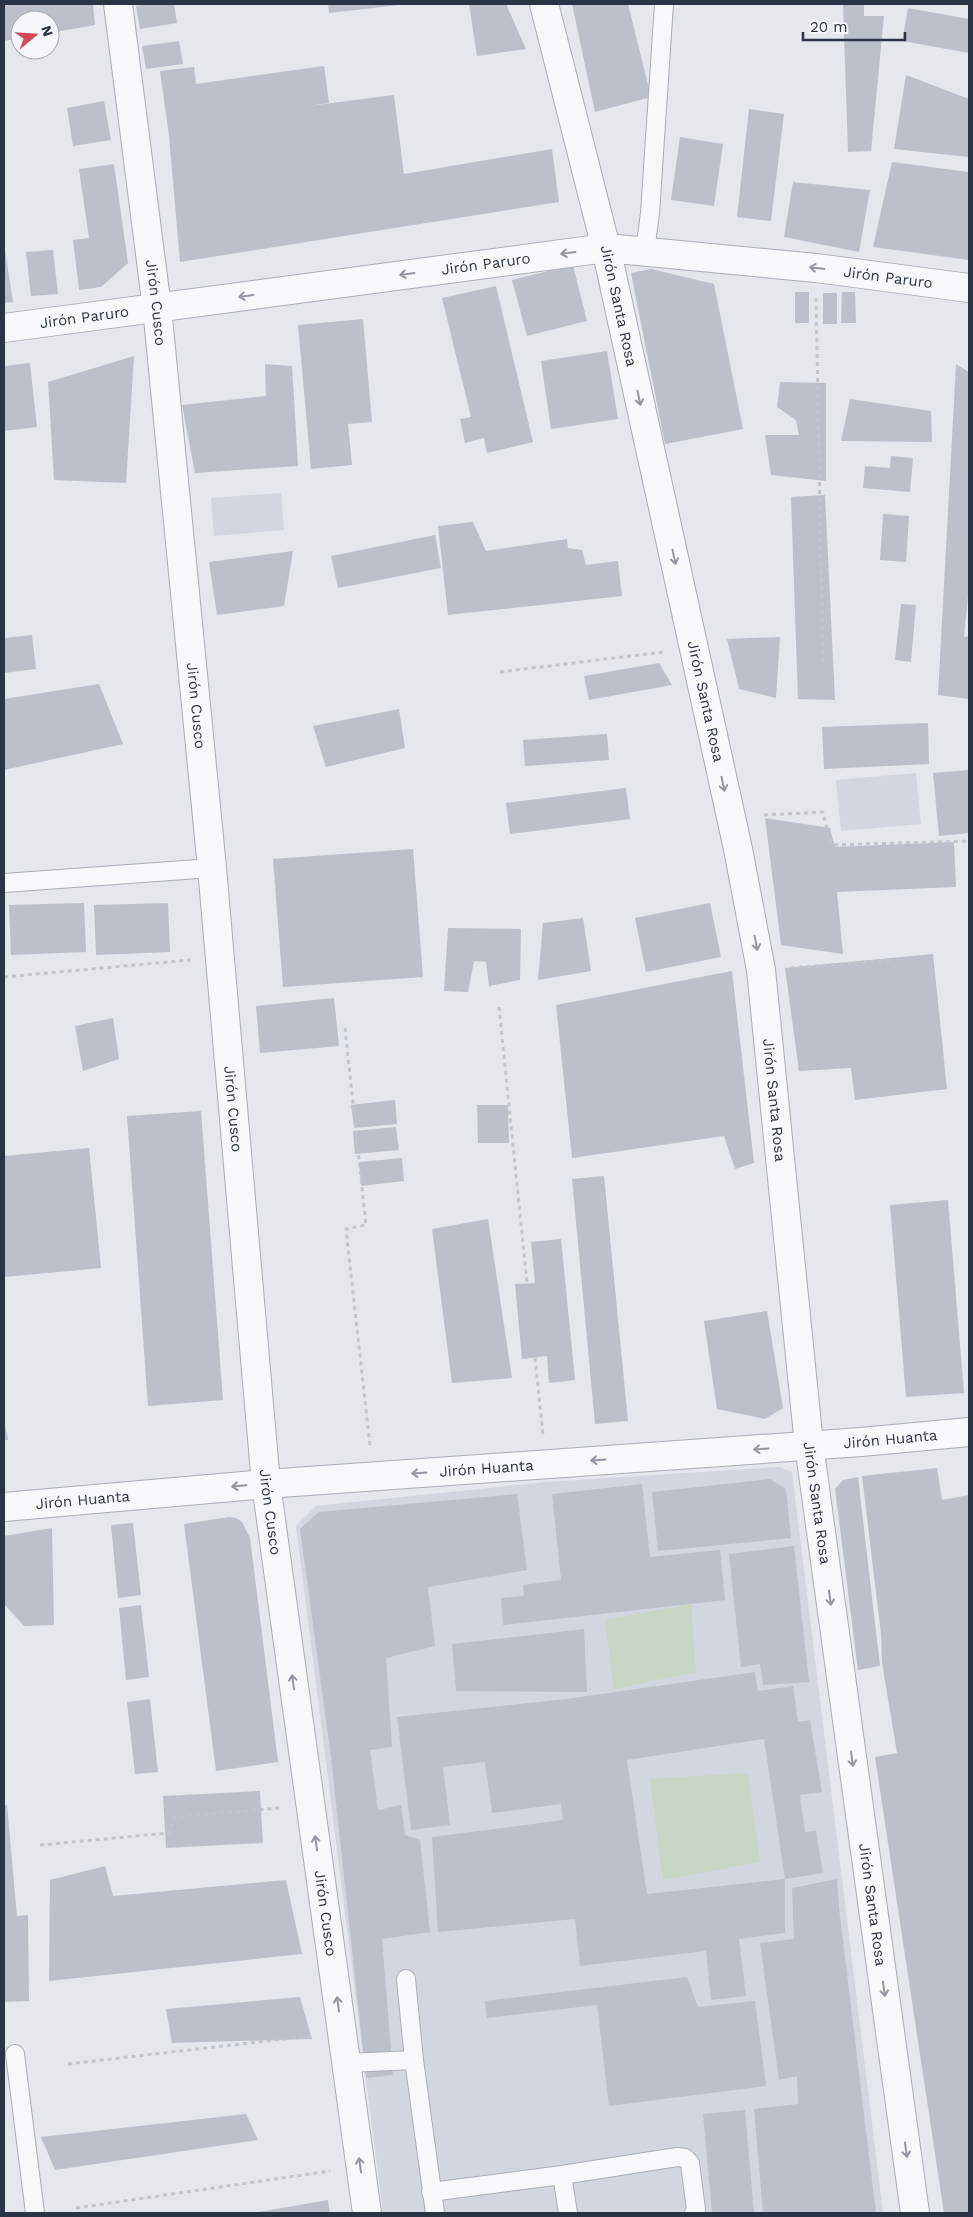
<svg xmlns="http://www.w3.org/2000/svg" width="973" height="2217" font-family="'Work Sans',sans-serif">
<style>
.built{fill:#d2d6de}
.green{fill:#c9d6c5}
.building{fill:#bbc0ca}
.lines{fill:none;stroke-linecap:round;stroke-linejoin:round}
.service-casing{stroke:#a9aeb7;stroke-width:20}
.minor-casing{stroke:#a9aeb7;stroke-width:30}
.tertiary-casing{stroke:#a9aeb7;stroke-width:30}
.path{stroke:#c2c5cb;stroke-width:3;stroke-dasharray:4 4;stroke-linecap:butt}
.service{stroke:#f7f8fa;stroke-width:18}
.minor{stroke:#f7f8fa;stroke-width:28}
.tertiary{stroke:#f7f8fa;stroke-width:28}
.oneway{stroke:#9196a0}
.labels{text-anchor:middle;stroke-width:5;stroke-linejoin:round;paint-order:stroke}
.street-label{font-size:15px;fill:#2b3445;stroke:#f4f6f9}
</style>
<rect width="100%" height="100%" fill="#e4e7ec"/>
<!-- built -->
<path class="built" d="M 281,493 L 284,530 L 214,536 L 211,498 Z
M 916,773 L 921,824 L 841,831 L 836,780 Z
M 779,1467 L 792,1472 L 883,2213 L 383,2213 L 296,1526 L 316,1506 L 545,1482 Z"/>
<!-- green -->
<path class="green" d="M 691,1604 L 696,1672 L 614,1689 L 605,1620 Z
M 748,1773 L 760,1862 L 663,1880 L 650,1779 Z"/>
<!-- building -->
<path class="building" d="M 4,4 L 93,4 L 95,25 L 50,33 L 50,20 L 20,20 L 20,38 L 4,41 Z
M 151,4 L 174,4 L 177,23 L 140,29 L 136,6 Z
M 328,4 L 399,4 L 399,5 L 329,13 Z
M 469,4 L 506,4 L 526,49 L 477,56 Z
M 572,4 L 628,4 L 651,97 L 595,112 Z
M 843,4 L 864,4 L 864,16 L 884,16 L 871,151 L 848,152 Z
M 908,8 L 969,19 L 969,53 L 902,41 Z
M 179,41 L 183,64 L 146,69 L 142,46 Z
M 324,66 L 329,103 L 301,107 L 394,95 L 404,174 L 552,149 L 559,202 L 180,262 L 169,136 L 160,71 L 194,67 L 196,84 Z
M 906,75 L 969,99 L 969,157 L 894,149 Z
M 104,101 L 111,140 L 73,146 L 67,108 Z
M 749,109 L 784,114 L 771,221 L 737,217 Z
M 680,137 L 723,144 L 714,206 L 671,200 Z
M 892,162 L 969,172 L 969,260 L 873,247 Z
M 114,164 L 128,263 L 101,287 L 79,290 L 73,240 L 89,238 L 79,169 Z
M 793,182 L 870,190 L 859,252 L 784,237 Z
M 4,244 L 13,302 L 4,303 Z
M 53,250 L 58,294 L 31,296 L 26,252 Z
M 573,265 L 587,321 L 527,336 L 512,280 Z
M 651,269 L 714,284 L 743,429 L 665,444 L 631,273 Z
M 496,286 L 533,442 L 487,453 L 484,438 L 465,443 L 460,419 L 471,417 L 442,298 Z
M 795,292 L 809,292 L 809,323 L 795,323 Z
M 842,292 L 855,292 L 856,323 L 841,323 Z
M 823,293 L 837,293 L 837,324 L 823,324 Z
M 363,319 L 372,422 L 348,424 L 352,465 L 311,469 L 298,325 Z
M 607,351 L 618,419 L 551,429 L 541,361 Z
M 134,356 L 126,483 L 54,480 L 48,382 Z
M 30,363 L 37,427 L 4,431 L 4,366 Z
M 265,364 L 292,366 L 298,466 L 195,473 L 182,405 L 266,396 Z
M 956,364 L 969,372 L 969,586 L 964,637 L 969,636 L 969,699 L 938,695 Z
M 780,382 L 826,383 L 826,481 L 771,475 L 765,435 L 799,435 L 796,420 L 777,407 Z
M 850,399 L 931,411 L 932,442 L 841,441 Z
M 891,456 L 913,458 L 910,492 L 863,488 L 865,466 L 890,468 Z
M 825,495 L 835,700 L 798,699 L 791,497 Z
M 883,514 L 909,516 L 906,562 L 880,560 Z
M 473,522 L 486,551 L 567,539 L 568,548 L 582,550 L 586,565 L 618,561 L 622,596 L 448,615 L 438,526 Z
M 435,535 L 441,568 L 338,588 L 331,556 Z
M 293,551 L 284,606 L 217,615 L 209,562 Z
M 901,604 L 916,605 L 911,662 L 895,660 Z
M 32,635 L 36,669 L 4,673 L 4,638 Z
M 780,637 L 776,698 L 739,689 L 727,639 Z
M 659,663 L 672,685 L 589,700 L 584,676 Z
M 99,684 L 123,744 L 4,770 L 4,699 Z
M 399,709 L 405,748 L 326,767 L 313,726 Z
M 928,723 L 929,764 L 824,769 L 822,727 Z
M 607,734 L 609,760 L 525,766 L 523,740 Z
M 969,770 L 969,833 L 939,836 L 933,773 Z
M 626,788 L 630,819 L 510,834 L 506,803 Z
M 765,818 L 830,828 L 835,847 L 954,842 L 956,887 L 837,892 L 843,954 L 781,945 Z
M 413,849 L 423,977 L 283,987 L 273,859 Z
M 84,903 L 86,952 L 11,955 L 9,905 Z
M 168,903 L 170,952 L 96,955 L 94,905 Z
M 710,903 L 721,957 L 646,972 L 635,918 Z
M 583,918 L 591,971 L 538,980 L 543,923 Z
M 448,928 L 521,929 L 520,980 L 489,986 L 486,962 L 474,961 L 468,992 L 444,991 Z
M 933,954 L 947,1089 L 855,1100 L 851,1068 L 799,1071 L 785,968 Z
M 732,971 L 754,1163 L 735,1169 L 724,1136 L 572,1158 L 556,1005 Z
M 334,998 L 339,1046 L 260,1053 L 256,1006 Z
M 113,1018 L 119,1059 L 83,1071 L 75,1026 Z
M 395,1100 L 397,1124 L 354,1128 L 351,1105 Z
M 477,1105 L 508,1105 L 509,1143 L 478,1143 Z
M 201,1111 L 223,1400 L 148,1406 L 127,1116 Z
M 396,1127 L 399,1150 L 355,1154 L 353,1131 Z
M 89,1148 L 101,1268 L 4,1277 L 4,1156 Z
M 402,1158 L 404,1181 L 361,1186 L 359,1162 Z
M 604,1176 L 628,1421 L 595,1424 L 572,1179 Z
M 948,1200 L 964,1393 L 906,1397 L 890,1205 Z
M 488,1219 L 512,1378 L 452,1383 L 432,1229 Z
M 561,1239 L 575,1380 L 549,1383 L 547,1356 L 522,1359 L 515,1284 L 535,1283 L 531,1242 Z
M 767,1311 L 783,1408 L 765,1419 L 717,1409 L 704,1321 Z
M 4,1419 L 8,1440 L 4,1440 Z
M 937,1468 L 942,1500 L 969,1495 L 969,2213 L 944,2213 L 875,1757 L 897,1753 L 882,1663 L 881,1634 L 862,1476 Z
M 858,1477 L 880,1666 L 858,1670 L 835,1489 L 843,1480 Z
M 770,1479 L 786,1489 L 791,1538 L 658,1551 L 652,1492 Z
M 642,1484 L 650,1557 L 720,1550 L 725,1600 L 503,1625 L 501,1598 L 524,1596 L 523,1585 L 561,1580 L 552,1494 Z
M 517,1494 L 527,1570 L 428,1587 L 435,1646 L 386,1658 L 392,1747 L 370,1750 L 378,1810 L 401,1805 L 405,1835 L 420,1840 L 430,1932 L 382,1939 L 393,2075 L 366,2078 L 331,1757 L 300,1529 L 319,1512 Z
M 229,1517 L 236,1518 L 242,1522 L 250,1538 L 278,1762 L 216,1771 L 184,1524 Z
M 133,1523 L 141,1595 L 118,1598 L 111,1525 Z
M 52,1528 L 54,1625 L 24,1626 L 4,1604 L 4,1536 Z
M 794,1546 L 809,1682 L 763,1685 L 760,1664 L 741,1667 L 729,1554 Z
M 141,1605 L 149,1677 L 126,1680 L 119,1608 Z
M 584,1629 L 587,1692 L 456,1691 L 452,1644 Z
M 755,1672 L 758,1691 L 793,1686 L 798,1722 L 810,1720 L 822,1792 L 800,1795 L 805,1832 L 816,1831 L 823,1873 L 785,1879 L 764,1739 L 627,1760 L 647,1894 L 785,1879 L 785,1933 L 739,1939 L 746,1996 L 711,2000 L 706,1951 L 580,1966 L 575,1919 L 438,1932 L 432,1837 L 563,1820 L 561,1804 L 492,1813 L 485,1762 L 443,1767 L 450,1825 L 411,1830 L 397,1717 L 566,1699 Z
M 150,1699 L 158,1772 L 135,1774 L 127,1702 Z
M 260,1791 L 263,1843 L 166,1848 L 163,1796 Z
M 7,1805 L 17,1916 L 28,1915 L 29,2001 L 4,2002 L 4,1806 Z
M 105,1866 L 113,1896 L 286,1880 L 302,1954 L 49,1981 L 50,1880 Z
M 837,1879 L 839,1908 L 876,2213 L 763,2213 L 754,2109 L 798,2104 L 797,2076 L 779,2080 L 760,1943 L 794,1939 L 792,1888 Z
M 687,1977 L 698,2007 L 755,2001 L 766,2086 L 609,2106 L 597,2005 L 487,2018 L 485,2001 Z
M 300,1997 L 312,2039 L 172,2043 L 166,2009 Z
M 745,2110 L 754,2213 L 712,2213 L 703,2114 Z
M 246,2114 L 258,2140 L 55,2170 L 41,2137 Z
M 328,2200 L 330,2213 L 259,2213 L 259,2212 Z"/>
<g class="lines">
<defs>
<path id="service" d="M 645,251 L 650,213 L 664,4
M 4,883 L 212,868
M 406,1979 L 414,2060
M 15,2054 L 35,2213
M 346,2063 L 414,2060 L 435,2213
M 431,2192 L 562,2175
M 568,2213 L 562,2175 L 677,2157 L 685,2158 L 690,2163 L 696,2210 L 694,2213"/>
<g id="minor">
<path id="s1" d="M 118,4 L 157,308 L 212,868 L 266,1484 L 367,2213"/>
<path id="s2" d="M 544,4 L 606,248 L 738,849 L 761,970 L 809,1445"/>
<path id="s3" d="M 4,328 L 606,248 L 816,268 L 969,288"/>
</g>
<g id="tertiary">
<path id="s4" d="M 809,1445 L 915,2213"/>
<path id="s5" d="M 4,1507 L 266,1484 L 861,1442 L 969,1432"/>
</g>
</defs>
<!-- service casing -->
<use href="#service" class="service-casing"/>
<!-- minor casing -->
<use href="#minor" class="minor-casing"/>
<!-- tertiary casing -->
<use href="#tertiary" class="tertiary-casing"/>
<!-- path -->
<path class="path" d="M 4,280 L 6,296
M 816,298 L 823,667
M 500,672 L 663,652
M 764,815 L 823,812 L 831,845 L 969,841
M 791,968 L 891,960
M 4,977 L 190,960
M 499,1007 L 527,1283
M 345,1028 L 366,1225 L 346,1229 L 370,1446
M 535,1358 L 543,1434
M 40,1845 L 169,1833 L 174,1817 L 279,1808
M 68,2064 L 310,2036
M 76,2208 L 330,2171"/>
<!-- service -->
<use href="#service" class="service"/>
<!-- minor -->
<use href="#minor" class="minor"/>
<!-- tertiary -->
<use href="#tertiary" class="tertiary"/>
</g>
<!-- one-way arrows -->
<defs><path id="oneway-shaft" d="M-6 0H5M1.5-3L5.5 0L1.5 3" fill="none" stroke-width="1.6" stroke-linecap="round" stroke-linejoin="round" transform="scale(1.25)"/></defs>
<g class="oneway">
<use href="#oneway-shaft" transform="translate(568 253) rotate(172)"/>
<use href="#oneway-shaft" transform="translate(817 268) rotate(-173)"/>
<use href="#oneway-shaft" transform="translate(407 274) rotate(172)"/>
<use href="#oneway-shaft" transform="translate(246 296) rotate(172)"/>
<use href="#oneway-shaft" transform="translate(639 398) rotate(78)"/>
<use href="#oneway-shaft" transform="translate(674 557) rotate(78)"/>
<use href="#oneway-shaft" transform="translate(723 784) rotate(78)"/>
<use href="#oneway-shaft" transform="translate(756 943) rotate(79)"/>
<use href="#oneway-shaft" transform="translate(761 1449) rotate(176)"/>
<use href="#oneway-shaft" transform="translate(598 1460) rotate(176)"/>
<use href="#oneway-shaft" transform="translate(419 1473) rotate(176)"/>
<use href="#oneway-shaft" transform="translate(239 1486) rotate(175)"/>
<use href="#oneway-shaft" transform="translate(830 1598) rotate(82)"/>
<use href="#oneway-shaft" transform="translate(293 1682) rotate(-98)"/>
<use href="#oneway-shaft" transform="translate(852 1759) rotate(82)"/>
<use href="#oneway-shaft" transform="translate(316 1843) rotate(-98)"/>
<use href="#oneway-shaft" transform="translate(884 1989) rotate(82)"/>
<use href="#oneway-shaft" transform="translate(338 2004) rotate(-98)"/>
<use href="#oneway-shaft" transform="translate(906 2150) rotate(82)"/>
<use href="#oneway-shaft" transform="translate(360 2165) rotate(-98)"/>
</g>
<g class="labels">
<!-- street labels -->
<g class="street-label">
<text dy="5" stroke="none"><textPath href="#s3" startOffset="486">Jirón Paruro</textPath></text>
<text dy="5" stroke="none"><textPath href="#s3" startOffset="891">Jirón Paruro</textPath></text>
<text dy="5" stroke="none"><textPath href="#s1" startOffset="301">Jirón Cusco</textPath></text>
<text dy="5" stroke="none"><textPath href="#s2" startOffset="311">Jirón Santa Rosa</textPath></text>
<text dy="5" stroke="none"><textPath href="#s3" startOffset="81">Jirón Paruro</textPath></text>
<text dy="5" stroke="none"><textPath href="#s2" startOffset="716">Jirón Santa Rosa</textPath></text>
<text dy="5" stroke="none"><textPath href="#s1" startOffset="706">Jirón Cusco</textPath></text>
<text dy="5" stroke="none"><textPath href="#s2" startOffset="1121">Jirón Santa Rosa</textPath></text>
<text dy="5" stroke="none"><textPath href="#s1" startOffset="1111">Jirón Cusco</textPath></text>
<text dy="5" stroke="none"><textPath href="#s5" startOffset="889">Jirón Huanta</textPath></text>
<text dy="5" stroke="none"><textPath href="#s5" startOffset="484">Jirón Huanta</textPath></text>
<text dy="5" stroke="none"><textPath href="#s5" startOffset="79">Jirón Huanta</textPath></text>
<text transform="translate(817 1503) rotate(82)" y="5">Jirón Santa Rosa</text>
<text dy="5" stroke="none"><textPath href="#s1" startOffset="1516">Jirón Cusco</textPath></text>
<text dy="5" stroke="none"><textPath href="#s4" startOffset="464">Jirón Santa Rosa</textPath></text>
<text dy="5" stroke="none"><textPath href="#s1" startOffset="1921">Jirón Cusco</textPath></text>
</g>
</g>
<!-- border -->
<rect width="973" height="2217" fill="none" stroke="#2b3445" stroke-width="10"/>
<!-- north arrow -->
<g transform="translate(35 35) rotate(72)"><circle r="24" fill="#f4f6f9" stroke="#a4a8b1"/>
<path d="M0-4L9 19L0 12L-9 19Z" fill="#d1495b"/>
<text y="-8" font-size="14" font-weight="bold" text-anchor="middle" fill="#2b3445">N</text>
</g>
<!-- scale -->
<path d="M803 32v8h102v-8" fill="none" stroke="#2b3445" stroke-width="2.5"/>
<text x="810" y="32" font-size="15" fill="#2b3445" stroke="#f4f6f9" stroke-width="4" paint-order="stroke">20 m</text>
</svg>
